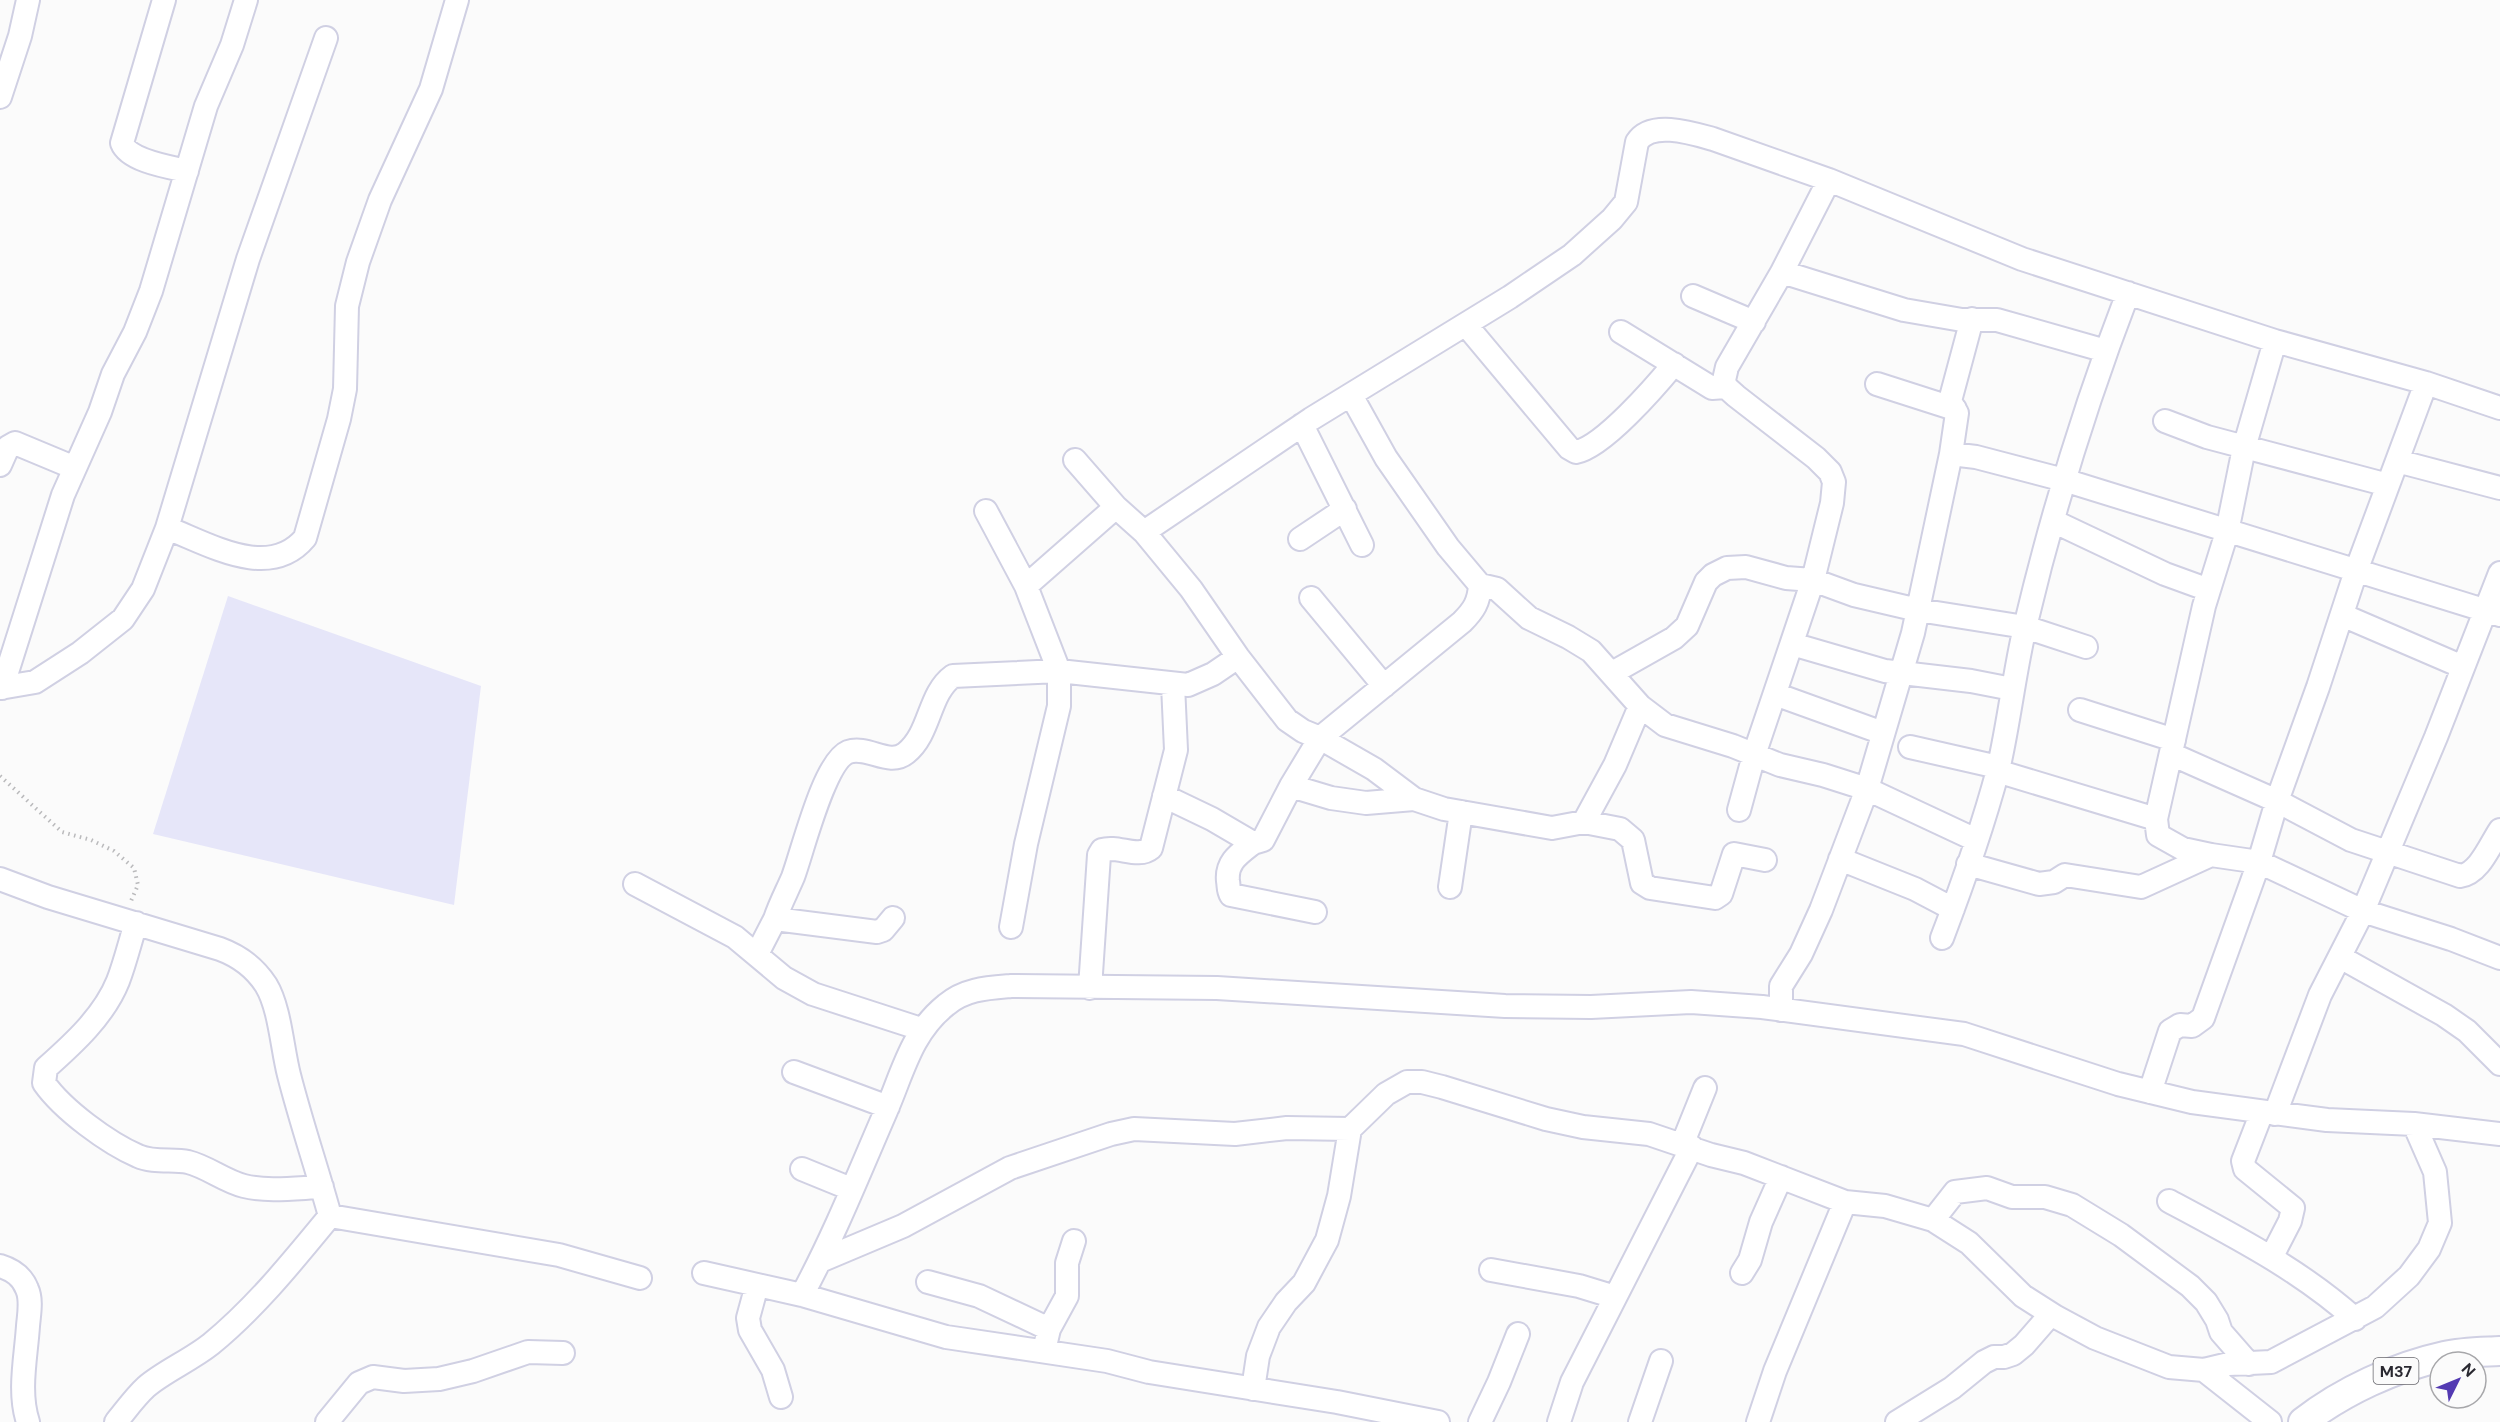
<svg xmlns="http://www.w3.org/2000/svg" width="2500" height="1422" font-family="'DM Sans',sans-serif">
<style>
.green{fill:#e6e6f9}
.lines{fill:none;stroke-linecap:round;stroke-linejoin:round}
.minor-casing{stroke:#d0d0e3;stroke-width:26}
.major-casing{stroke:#d0d0e3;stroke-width:32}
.path{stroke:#bababc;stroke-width:4;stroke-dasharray:1.5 4.5;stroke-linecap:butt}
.minor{stroke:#fff;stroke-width:22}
.major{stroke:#fff;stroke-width:28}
.labels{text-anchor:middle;stroke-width:6;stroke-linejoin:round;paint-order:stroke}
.shield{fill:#fbfbfb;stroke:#69686e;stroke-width:1.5}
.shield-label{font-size:16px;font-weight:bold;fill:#2a2931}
</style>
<rect width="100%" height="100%" fill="#fbfbfb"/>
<!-- green -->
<path class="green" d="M 228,596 L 481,686 L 454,905 L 153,834 Z"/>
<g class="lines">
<defs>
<path id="minor" d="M 164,0 L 122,143 C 129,161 169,167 187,171
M 326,38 L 248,259 L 167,528 C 209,544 269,581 305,538 L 339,419 L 345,389 L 347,306 L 358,262 L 380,200 L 431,89 L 457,0
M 0,97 L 20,36 L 28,0
M 1782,272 L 1904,310 L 1962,320 L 1997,320 L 2106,351
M 1693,296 L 1754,322
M 1466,325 L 1569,448 L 1576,452 C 1603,447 1655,387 1674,364
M 1621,332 L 1712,388 L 1726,387
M 1877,384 L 1955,409
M 2165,421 L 2207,437 L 2388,485
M 1302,425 L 1362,545
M 1951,454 L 1957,413 L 1950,401 L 1972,319
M 1075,460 L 1116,507 L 1144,532 L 1191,589 L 1238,657 L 1287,720 L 1303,731 L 1320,738 L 1462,622 C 1474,610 1479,602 1480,585 L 1448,547 L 1386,458 L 1351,395
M 2397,461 L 2500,488
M 0,465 L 8,447 L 15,443 L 75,468
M 986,511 L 1026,586 L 1059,671 L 1059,706 L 1026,844 L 1011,927
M 2053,521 L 2165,574 L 2209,590
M 1144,532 L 1311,419 L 1510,297 L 1572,255 L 1612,219 L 1626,202 L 1637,142 C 1651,120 1692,133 1713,139 L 1829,180 L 2022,259 L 2275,341 L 2426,383 L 2500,408
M 1300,539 L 1345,509
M 1480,585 L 1497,589 L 1529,618 L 1568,637 L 1591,651 L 1640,706 L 1665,725 L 1733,746 L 1780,765 L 1823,775 L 1867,789 L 1976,840
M 1026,586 L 1116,507
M 1311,598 L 1384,686
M 2342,615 L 2463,667
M 1792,644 L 1885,671 L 1971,681 L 2012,689
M 1612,673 L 1674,638 L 1687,626 L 1706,582 L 1713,575 L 1727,568 L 1746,567 L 1786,578 L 1813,580 L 1854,595 L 1918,610 L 2025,627 L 2086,647
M 0,688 L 35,682 L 80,653 L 123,619 L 143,589 L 167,528
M 2,688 L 63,495 L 100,412 L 113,374 L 135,332 L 151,291 L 206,106 L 232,45 L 246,0
M 1775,694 L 1883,733
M 2080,710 L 2174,740
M 1910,747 L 1998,767
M 2171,754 L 2277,801 L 2351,840 L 2460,876 C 2479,874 2490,845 2500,830
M 1997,771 L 2156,819
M 1291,786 L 1331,798 L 1366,803 L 1414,799
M 1164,796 L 1212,819 L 1253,843 L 1263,840 L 1291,786 L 1320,738 L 1374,769 L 1414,799 L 1444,809 L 1552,828 L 1584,822 L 1620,829 L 1633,840 L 1642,883 L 1650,888 L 1715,898 L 1721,894 L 1734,854 L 1765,860
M 1739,810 L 1754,755 L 1813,580 L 1832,503 L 1834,482 L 1830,472 L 1816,458 L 1736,396 L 1726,387 L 1724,380 L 1727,367 L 1782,272 L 1829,180
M 1584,822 L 1615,765 L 1640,706
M 1253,843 C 1239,854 1226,862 1228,881 C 1229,887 1228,890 1231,895 L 1315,912
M 2211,855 L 2183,849 L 2158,835 L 2156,819 L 2204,606 L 2227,532 L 2244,448 L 2275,341
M 1840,859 L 1915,889 L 1953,909
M 1968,864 L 2039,884 L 2054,882 L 2065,875 L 2141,887 L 2211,855 L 2259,862 L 2363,911 L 2451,939 L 2500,958
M 0,879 L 48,897 L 220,949 C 239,956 255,968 266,985 C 280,1008 282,1048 289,1075 C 301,1122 317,1169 330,1216 C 293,1261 256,1307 211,1344 C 191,1360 163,1372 146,1387 C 135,1397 126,1410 116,1422
M 635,884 L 735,937 L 784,978 L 813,994 L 921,1029
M 1450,887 L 1461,812
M 775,919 C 780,904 787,891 793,877 C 803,850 824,762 848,752 C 868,745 889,767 906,753 C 931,733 928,694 953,676 L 1059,671 L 1188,685 L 1213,674 L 1238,657
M 136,923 C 130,942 125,963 118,981 C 104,1016 73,1044 46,1068 L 44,1083 C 63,1110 108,1143 138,1156 C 153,1163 173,1159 188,1162 C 208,1167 224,1181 244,1186 C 267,1192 297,1188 322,1187
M 1942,938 C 1963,883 1983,826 1998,770 C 2009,723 2014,674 2025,627 C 2052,513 2086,402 2128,293
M 757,954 L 775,919 L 877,932 L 883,930 L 893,918
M 2340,957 L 2444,1015 L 2467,1031 L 2500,1064
M 1090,988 L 1099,855 L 1102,850 C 1118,845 1138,859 1151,848 L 1176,750 L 1173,685
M 1781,1010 L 1781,986 L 1801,954 L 1821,910 L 1867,789 L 1913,633 L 1951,454 L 1976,457 L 2064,480 L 2500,615
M 794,1072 L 888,1107
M 2150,1092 L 2170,1031 L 2180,1025 L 2192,1026 L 2203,1018 L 2259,862 L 2277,801 L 2318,687 L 2356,571 L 2426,383
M 2262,1112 L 2243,1161 L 2245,1169 L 2293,1208 L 2290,1221 L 2272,1256
M 2275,1114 L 2320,995 L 2363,911 L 2436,737 L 2500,573
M 2414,1124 L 2500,1134
M 1682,1145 L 1705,1088
M 802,1169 L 851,1189
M 2169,1201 C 2234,1236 2299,1269 2355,1319
M 330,1216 L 559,1255 L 640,1278
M 1933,1220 L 1955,1192 L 1987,1188 L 2012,1197 L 2045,1197 L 2072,1205 L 2121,1235 L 2190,1286 L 2206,1302 L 2217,1320 L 2221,1332 L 2249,1364
M 820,1261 L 903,1226 L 1010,1168 L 1111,1134 L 1134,1129 L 1235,1134 L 1287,1128 L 1350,1129
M 0,1266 C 13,1270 22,1276 27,1289 C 32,1300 29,1314 28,1326 C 26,1357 18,1392 28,1422
M 1491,1270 L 1579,1286 L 1615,1297
M 704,1273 L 802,1295 L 946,1337 L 1107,1361 L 1149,1372 L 1337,1402 L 1438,1422
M 1742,1273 L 1750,1260 L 1761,1222 L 1781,1177
M 928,1282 L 979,1296 L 1049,1329
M 757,1285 L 748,1318 L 750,1330 L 773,1370 L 781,1397
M 802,1295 C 834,1236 859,1173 886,1111 C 903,1072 911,1033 946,1005 C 965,989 987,988 1011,986 L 1217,988 L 1505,1006 L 1591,1007 L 1691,1002 L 1762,1007 L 1964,1034 L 2118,1084 L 2192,1102 L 2327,1120 L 2414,1124 L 2435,1172 L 2440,1223 L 2429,1249 L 2409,1276 L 2375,1307 L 2271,1362 L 2229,1364 L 2204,1370 L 2169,1367 L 2095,1338 L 2056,1317 L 2023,1296 L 1969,1243 L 1933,1220 L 1885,1206 L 1845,1202 L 1744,1163 L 1711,1155 L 1649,1134 L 1583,1127 L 1546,1119 L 1442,1087 L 1422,1082 L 1407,1082 L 1386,1094 L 1350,1129 L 1339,1196 L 1327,1240 L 1304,1283 L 1286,1302 L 1269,1327 L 1258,1356 L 1253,1389
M 1046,1342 L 1049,1329 L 1067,1296 L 1067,1263 L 1074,1241
M 2204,1370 L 2270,1422
M 327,1422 L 359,1383 L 373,1377 L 404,1381 L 439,1379 L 473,1371 L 528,1352 L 563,1353
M 1480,1422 L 1499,1382 L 1518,1334
M 1559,1422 L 1572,1382 L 1692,1147
M 1640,1422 L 1661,1361
M 1758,1422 L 1775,1371 L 1845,1202
M 1897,1422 L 1952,1388 L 1984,1362 L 1994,1357 L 2004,1357 L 2013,1354 L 2024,1345 L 2051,1314"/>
<path id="major" d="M 2303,1422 C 2343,1391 2395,1367 2445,1356 C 2462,1352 2482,1352 2500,1351"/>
</defs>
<!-- minor casing -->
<use href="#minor" class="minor-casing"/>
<!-- major casing -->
<use href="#major" class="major-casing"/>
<!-- path -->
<path class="path" d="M 0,776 L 62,832 L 91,840 L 114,851 L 134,868 L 138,885 L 131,901"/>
<!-- minor -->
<use href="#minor" class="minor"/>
<!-- major -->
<use href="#major" class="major"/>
</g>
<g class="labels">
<!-- shield labels -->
<rect class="shield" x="2373.5" y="1358" width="45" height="26" rx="4.5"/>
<g class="shield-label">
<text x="2396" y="1377">M37</text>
</g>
</g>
<!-- north arrow -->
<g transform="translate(2458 1380) rotate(47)"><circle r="28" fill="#fbfbfb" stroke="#a7a7aa" stroke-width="1.5"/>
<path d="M0-4.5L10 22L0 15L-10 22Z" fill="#533ab2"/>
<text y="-9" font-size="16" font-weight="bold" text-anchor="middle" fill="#2a2931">N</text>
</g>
</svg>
